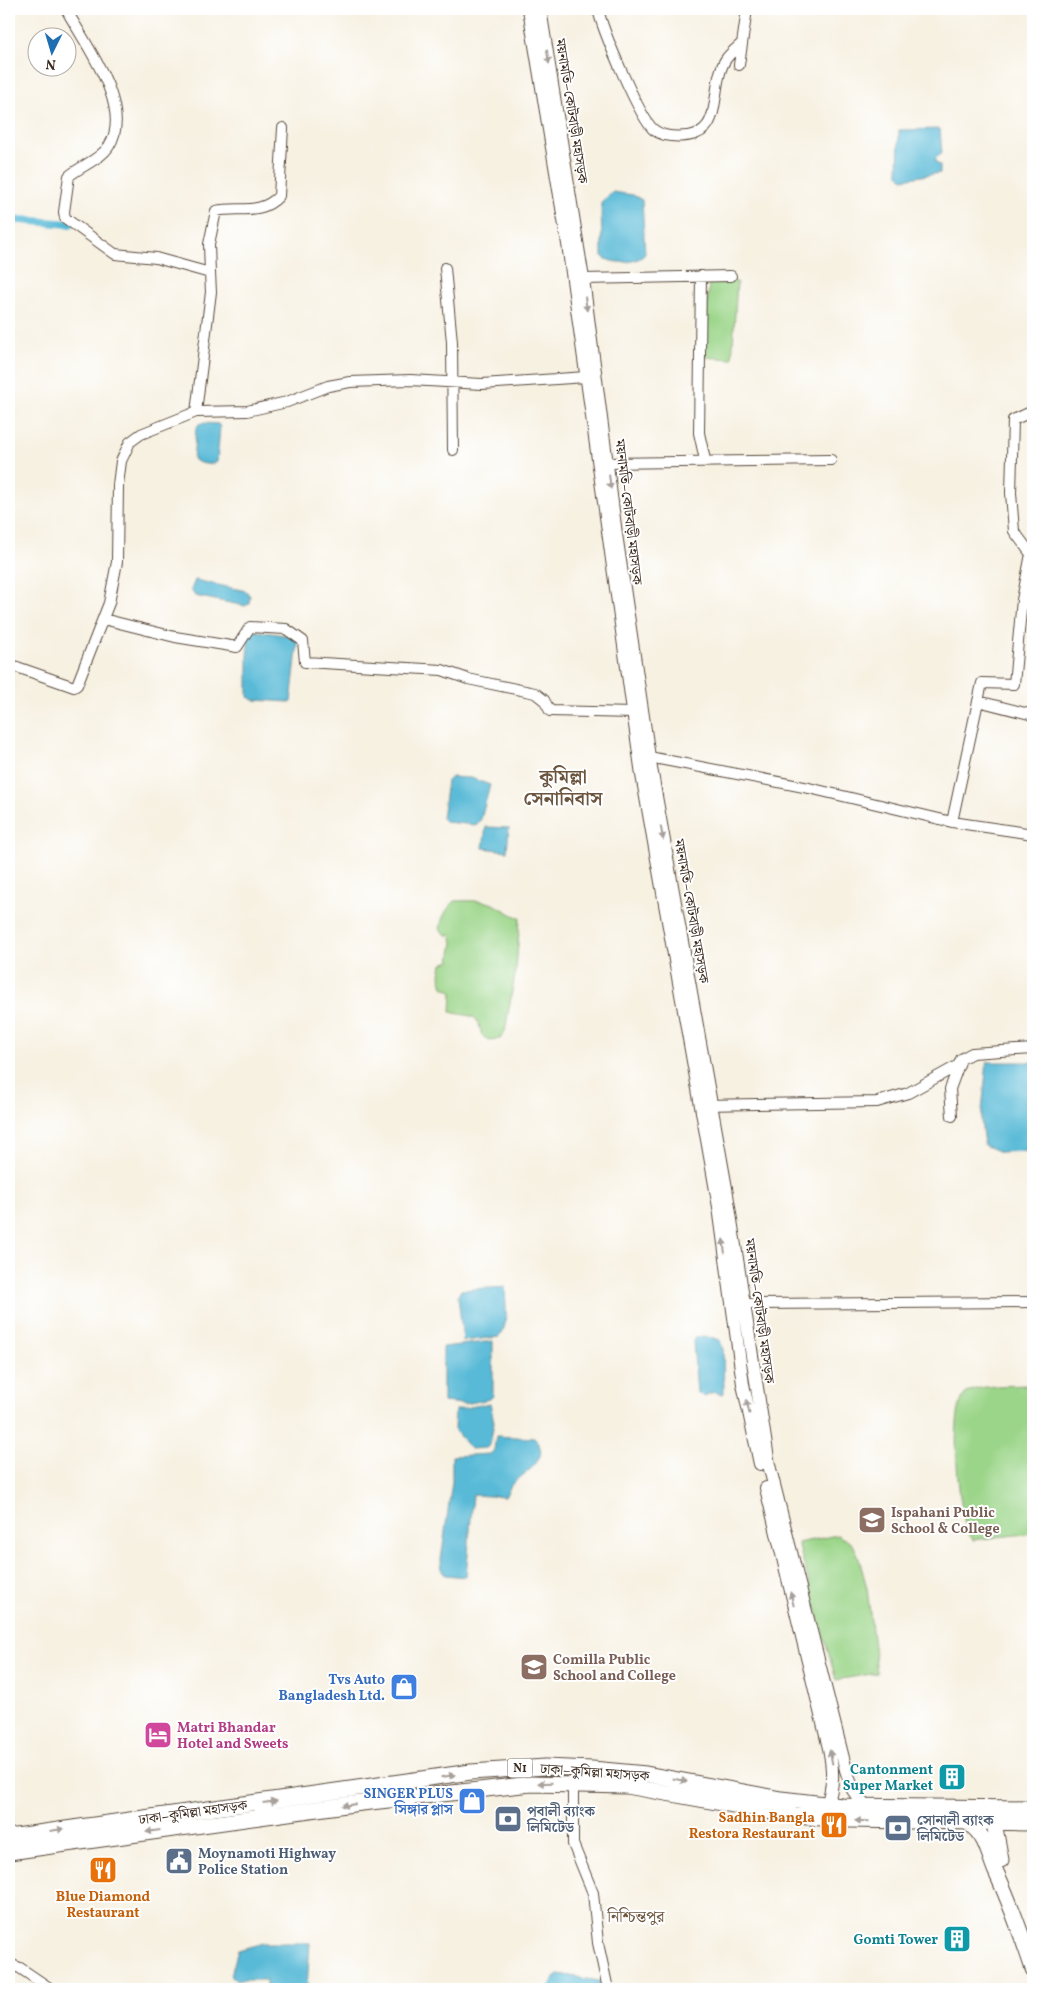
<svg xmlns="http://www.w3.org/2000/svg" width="1042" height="1998" font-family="Vollkorn,'Noto Serif Bengali',serif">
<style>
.green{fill:#9bd589;stroke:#6b8054}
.water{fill:#58bad7;stroke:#4a727a}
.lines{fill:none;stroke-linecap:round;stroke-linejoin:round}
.canal{stroke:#58bad7;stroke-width:8}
.minor-casing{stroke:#57483b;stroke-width:12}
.major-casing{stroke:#57483b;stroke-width:14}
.highway-casing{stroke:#57483b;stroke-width:17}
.minor{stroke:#fff;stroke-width:10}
.major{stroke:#fff;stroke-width:12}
.highway{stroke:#fff;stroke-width:15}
.oneway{fill:#a79f9a}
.labels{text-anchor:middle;stroke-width:4;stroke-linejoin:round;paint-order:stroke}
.shield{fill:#fff;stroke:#766a62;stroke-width:1}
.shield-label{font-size:12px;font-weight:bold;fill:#3b2a1e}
.street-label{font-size:14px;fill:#3b2a1e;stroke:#fff}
.education-label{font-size:14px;font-weight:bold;fill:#785e54;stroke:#fff;text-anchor:start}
.shop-label{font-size:14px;font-weight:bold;fill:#366cbe;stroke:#fff;text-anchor:end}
.hotel-label{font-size:14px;font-weight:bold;fill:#b23c85;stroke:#fff;text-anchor:start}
.culture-label{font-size:14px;font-weight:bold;fill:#0d838f;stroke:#fff;text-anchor:end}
.service-label{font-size:14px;font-weight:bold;fill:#4e5e75;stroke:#fff;text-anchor:start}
.food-label{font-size:14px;font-weight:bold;fill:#c56008;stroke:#fff;text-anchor:end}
.quarter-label{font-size:16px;fill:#6c553e;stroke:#fff}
.district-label{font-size:19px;font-weight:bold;fill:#6c553e;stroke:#fff}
</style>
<rect width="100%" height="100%" fill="#fff"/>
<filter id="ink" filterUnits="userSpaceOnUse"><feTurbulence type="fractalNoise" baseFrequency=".02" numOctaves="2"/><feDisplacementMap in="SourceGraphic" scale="10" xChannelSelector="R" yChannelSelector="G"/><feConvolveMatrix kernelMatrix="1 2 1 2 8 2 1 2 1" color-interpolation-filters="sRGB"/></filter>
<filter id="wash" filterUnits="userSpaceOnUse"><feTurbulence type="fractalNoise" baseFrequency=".0096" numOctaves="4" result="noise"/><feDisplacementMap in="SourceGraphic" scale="20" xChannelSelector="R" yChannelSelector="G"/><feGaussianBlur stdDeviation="1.12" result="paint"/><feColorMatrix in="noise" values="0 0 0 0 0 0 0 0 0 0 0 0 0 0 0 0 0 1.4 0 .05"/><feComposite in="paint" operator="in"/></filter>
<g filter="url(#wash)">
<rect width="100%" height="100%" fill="#f7f1e2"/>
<!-- green -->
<path class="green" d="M 709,281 L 737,282 L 732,359 L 704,357 Z
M 455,901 C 469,901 487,899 499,907 C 506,911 512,915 520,918 L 516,969 L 505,1031 L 500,1039 L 489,1040 L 482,1036 C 477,1011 473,1018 451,1012 L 452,992 L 443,987 L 440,975 L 442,964 L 450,961 L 453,942 L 451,935 L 446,935 L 440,929 C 441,918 447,908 455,901 Z
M 1033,1385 L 1033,1533 L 973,1540 C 971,1537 968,1534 967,1530 C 959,1510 947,1403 968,1392 C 982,1384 1016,1386 1033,1385 Z
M 837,1535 L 850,1542 L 856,1550 L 860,1562 L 867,1588 L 877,1673 L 836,1680 L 798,1543 Z"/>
<!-- water -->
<path class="water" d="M 940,129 L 942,153 L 935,159 L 936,163 L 940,165 L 940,173 L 903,179 L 898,174 L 899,130 Z
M 613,192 L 633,195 L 642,200 L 645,254 C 637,264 611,265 602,256 L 601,202 Z
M 202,423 L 218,424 L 220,427 L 217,462 C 210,466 199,464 193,459 L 196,429 L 199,424 Z
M 195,580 L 246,591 L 250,596 L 249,604 L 245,606 L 195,596 L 191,590 Z
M 257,631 L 291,636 L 298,641 L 291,702 L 254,700 L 248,697 L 248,637 L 252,632 Z
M 451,777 L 471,778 L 490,785 L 481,819 L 476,825 L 446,822 L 442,818 L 447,781 Z
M 486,827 L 509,828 L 507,851 L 483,848 Z
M 987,1062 L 1033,1062 L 1033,1151 L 1000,1152 L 984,1145 L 981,1120 Z
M 505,1287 C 505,1303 510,1324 499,1337 L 463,1341 L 458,1296 L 461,1290 Z
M 703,1336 L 720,1340 L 723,1349 L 724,1393 L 722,1394 L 714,1392 L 704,1396 L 697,1393 L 693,1342 L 696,1337 Z
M 493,1341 L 493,1396 L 490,1399 L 465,1404 L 443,1402 L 443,1347 Z
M 490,1403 L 494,1422 L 490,1445 L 486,1448 L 470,1449 L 454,1429 L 455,1410 Z
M 496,1436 L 534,1438 C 554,1458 524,1473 513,1483 C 509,1487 508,1492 505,1497 L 473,1495 L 466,1577 L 445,1575 L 442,1571 L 441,1560 L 452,1482 L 452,1456 L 490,1454 L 494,1450 Z
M 263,1943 L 310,1943 L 307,1989 L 266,1989 L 266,1980 L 237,1980 L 231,1975 L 238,1950 Z
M 559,1974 L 599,1981 L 603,1989 L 548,1989 L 554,1978 Z"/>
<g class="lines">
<!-- canal -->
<path class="canal" d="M 9,219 L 70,224"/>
</g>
</g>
<g filter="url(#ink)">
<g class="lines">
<defs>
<path id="minor" d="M 66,9 C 84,43 134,107 109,146 C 101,159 81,166 69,176 L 64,212 L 65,218 L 115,254 L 156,258 L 210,273 L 211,292 L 196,412
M 598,9 C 602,29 640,119 654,130 C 666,139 695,139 705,128 C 719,115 713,78 726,59 C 730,53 737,48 742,43
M 739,65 L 747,9
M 445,268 L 452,342 L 453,450
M 210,273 L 209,244 L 216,211 C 238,206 260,216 279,196 L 283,128
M 701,276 L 699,433 L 705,460
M 583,279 L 731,276
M 608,463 L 831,460
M 103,619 L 175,637 L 237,647 L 250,627 L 286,629 L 303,641 L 305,662 L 442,670 L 468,679 L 535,693 L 544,700 L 550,711 L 633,713
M 9,670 L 14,666 L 74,687 L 77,685 L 109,603 L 117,562 L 118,485 L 121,461 L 130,442 L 141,434 L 196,412 L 247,411 L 287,402 L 328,386 L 350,382 L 410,380 L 482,384 L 586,377
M 978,701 L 1033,715
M 642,758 L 649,757 L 809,788 L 952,822 L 1033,834
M 952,822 L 982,683 L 1014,684 L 1022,600 L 1031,554 L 1014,531 L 1011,493 L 1013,420 L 1033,411
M 704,1105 L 877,1102 L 908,1093 L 957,1066
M 952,1116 L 950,1089 L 961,1059 L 972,1053 L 1033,1049
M 744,1304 L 1033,1302
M 573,1783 L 573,1844 L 593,1893 L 598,1943 L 608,1989
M 9,1964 L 20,1968 L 51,1989"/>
<path id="major" d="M 529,9 L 568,244 L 642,775 L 719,1207 L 743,1384 L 760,1464
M 540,9 L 583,279 L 616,534 L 649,757 L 726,1188 L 769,1465 L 846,1770 L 853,1790 L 865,1807
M 766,1488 L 829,1748 C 833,1769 834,1785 827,1805"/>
<path id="highway" d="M 994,1823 L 1001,1860
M 969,1824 C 987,1836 988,1854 996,1872 C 1011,1904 1022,1936 1033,1969
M 9,1837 L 471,1772 L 545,1767 L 592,1769 L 646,1774 L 781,1799 L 842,1806 L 1033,1808
M 9,1852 L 353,1804 L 531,1784 L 627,1786 L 795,1816 L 848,1820 L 1033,1823"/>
</defs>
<!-- minor casing -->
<use href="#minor" class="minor-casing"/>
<!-- major casing -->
<use href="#major" class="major-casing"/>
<!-- highway casing -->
<use href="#highway" class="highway-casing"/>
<!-- minor -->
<use href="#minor" class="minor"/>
<!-- major -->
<use href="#major" class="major"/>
<!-- highway -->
<use href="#highway" class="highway"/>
</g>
<!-- one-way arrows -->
<defs><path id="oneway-solid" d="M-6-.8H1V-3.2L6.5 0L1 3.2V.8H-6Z" transform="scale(1.25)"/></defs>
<g class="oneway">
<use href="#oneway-solid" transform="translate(548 57) rotate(81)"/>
<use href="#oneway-solid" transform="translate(586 304) rotate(82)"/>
<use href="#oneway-solid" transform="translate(610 482) rotate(83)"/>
<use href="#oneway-solid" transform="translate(662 833) rotate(79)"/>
<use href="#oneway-solid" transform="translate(724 1246) rotate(-97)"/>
<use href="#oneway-solid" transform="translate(748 1407) rotate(-102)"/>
<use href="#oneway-solid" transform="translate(792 1599) rotate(-104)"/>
<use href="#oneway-solid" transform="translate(831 1757) rotate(-101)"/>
<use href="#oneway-solid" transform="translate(448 1776) rotate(-9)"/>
<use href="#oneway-solid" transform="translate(680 1780) rotate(11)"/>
<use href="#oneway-solid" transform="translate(545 1783) rotate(179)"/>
<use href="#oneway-solid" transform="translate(270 1802) rotate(-8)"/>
<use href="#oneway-solid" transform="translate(349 1805) rotate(173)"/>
<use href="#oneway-solid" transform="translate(862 1821) rotate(-178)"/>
<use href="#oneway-solid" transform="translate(57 1830) rotate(-8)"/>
<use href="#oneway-solid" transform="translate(153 1831) rotate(172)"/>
</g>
</g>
<!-- icons -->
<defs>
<symbol id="school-square" viewBox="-11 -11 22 22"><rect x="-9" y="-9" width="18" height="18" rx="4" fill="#8d6e63" stroke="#fff"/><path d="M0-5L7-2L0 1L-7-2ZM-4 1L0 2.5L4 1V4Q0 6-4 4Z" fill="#fff"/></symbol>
<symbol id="shop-square" viewBox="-11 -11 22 22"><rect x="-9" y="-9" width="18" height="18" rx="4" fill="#3f7fe0" stroke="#fff"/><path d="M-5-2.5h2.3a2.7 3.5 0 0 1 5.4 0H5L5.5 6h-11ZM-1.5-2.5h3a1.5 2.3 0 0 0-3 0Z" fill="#fff"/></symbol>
<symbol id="hotel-square" viewBox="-11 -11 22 22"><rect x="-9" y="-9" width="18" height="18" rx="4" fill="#d1479c" stroke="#fff"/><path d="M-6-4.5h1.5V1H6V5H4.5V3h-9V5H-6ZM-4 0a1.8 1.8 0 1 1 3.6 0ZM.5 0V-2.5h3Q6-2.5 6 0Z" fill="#fff"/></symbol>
<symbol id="building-square" viewBox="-11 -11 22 22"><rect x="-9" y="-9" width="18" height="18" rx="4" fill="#0f9aa8" stroke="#fff"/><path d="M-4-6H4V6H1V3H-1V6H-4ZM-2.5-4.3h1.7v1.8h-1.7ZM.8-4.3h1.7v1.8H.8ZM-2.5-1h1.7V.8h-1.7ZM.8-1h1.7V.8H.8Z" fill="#fff"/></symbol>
<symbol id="bank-square" viewBox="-11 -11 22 22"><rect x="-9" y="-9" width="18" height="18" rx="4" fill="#5c6f8a" stroke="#fff"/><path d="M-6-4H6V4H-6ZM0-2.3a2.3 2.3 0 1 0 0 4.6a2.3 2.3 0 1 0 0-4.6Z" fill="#fff"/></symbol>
<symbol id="restaurant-square" viewBox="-11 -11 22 22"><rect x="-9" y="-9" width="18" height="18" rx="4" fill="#e8710a" stroke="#fff"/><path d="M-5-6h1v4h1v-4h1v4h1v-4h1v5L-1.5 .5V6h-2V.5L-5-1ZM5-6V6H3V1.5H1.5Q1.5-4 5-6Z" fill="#fff"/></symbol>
<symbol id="civic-square" viewBox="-11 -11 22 22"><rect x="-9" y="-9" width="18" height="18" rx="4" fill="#5c6f8a" stroke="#fff"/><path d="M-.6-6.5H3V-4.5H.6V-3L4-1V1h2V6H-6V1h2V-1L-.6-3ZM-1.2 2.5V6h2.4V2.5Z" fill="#fff"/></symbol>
</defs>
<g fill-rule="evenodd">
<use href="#school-square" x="856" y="1504" width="32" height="32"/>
<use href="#school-square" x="518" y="1651" width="32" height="32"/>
<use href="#shop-square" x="388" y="1671" width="32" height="32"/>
<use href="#hotel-square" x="142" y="1719" width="32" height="32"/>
<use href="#building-square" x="936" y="1761" width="32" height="32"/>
<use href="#shop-square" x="456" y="1785" width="32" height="32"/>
<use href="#bank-square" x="492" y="1803" width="32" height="32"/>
<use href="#restaurant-square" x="818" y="1809" width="32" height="32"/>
<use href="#bank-square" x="882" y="1812" width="32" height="32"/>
<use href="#civic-square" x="163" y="1845" width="32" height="32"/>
<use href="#restaurant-square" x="87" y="1854" width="32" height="32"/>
<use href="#building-square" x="941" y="1923" width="32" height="32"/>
</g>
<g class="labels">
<!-- shield labels -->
<rect class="shield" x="507.5" y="1758.5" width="25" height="19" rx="4"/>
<g class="shield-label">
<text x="520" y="1772">N1</text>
</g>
<!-- street labels -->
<g class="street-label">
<text transform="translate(572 111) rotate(81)" y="5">ময়নামতি–কোটবাড়ী মহাসড়ক</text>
<text transform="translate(629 512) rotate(83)" y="5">ময়নামতি–কোটবাড়ী মহাসড়ক</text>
<text transform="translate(692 911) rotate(80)" y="5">ময়নামতি–কোটবাড়ী মহাসড়ক</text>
<text transform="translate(760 1311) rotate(82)" y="5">ময়নামতি–কোটবাড়ী মহাসড়ক</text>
<text transform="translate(595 1772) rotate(4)" y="5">ঢাকা–কুমিল্লা মহাসড়ক</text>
<text transform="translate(193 1812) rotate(-8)" y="5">ঢাকা–কুমিল্লা মহাসড়ক</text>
</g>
<!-- education labels -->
<g class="education-label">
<text x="891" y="1517">Ispahani Public<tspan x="891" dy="16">School &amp; College</tspan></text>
<text x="553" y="1664">Comilla Public<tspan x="553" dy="16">School and College</tspan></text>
</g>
<!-- shop labels -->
<g class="shop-label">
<text x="385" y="1684">Tvs Auto<tspan x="385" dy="16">Bangladesh Ltd.</tspan></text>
<text x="453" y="1798">SINGER PLUS<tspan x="453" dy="16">সিঙ্গার প্লাস</tspan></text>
</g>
<!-- hotel labels -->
<g class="hotel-label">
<text x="177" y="1732">Matri Bhandar<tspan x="177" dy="16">Hotel and Sweets</tspan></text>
</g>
<!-- culture labels -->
<g class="culture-label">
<text x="933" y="1774">Cantonment<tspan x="933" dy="16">Super Market</tspan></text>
<text x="938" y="1944">Gomti Tower</text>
</g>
<!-- service labels -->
<g class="service-label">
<text x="527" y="1816">পূবালী ব্যাংক<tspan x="527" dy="16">লিমিটেড</tspan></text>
<text x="917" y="1825">সোনালী ব্যাংক<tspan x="917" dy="16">লিমিটেড</tspan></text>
<text x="198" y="1858">Moynamoti Highway<tspan x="198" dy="16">Police Station</tspan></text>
</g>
<!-- food labels -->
<g class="food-label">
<text x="815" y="1822">Sadhin Bangla<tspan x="815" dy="16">Restora Restaurant</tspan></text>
<text x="103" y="1901" text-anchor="middle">Blue Diamond<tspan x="103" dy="16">Restaurant</tspan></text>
</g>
<!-- quarter labels -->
<g class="quarter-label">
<text x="636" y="1922">নিশ্চিন্তপুর</text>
</g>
<!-- district labels -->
<g class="district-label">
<text x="563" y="783">কুমিল্লা<tspan x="563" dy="22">সেনানিবাস</tspan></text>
</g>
</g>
<!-- margin -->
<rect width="1042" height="1998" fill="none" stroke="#fff" stroke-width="30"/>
<!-- north arrow -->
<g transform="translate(52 52) rotate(185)"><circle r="24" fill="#ffffff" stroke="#b1aaa5"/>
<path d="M0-4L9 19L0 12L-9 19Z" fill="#1f6fb2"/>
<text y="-8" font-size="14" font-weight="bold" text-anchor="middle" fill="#3b2a1e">N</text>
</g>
</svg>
